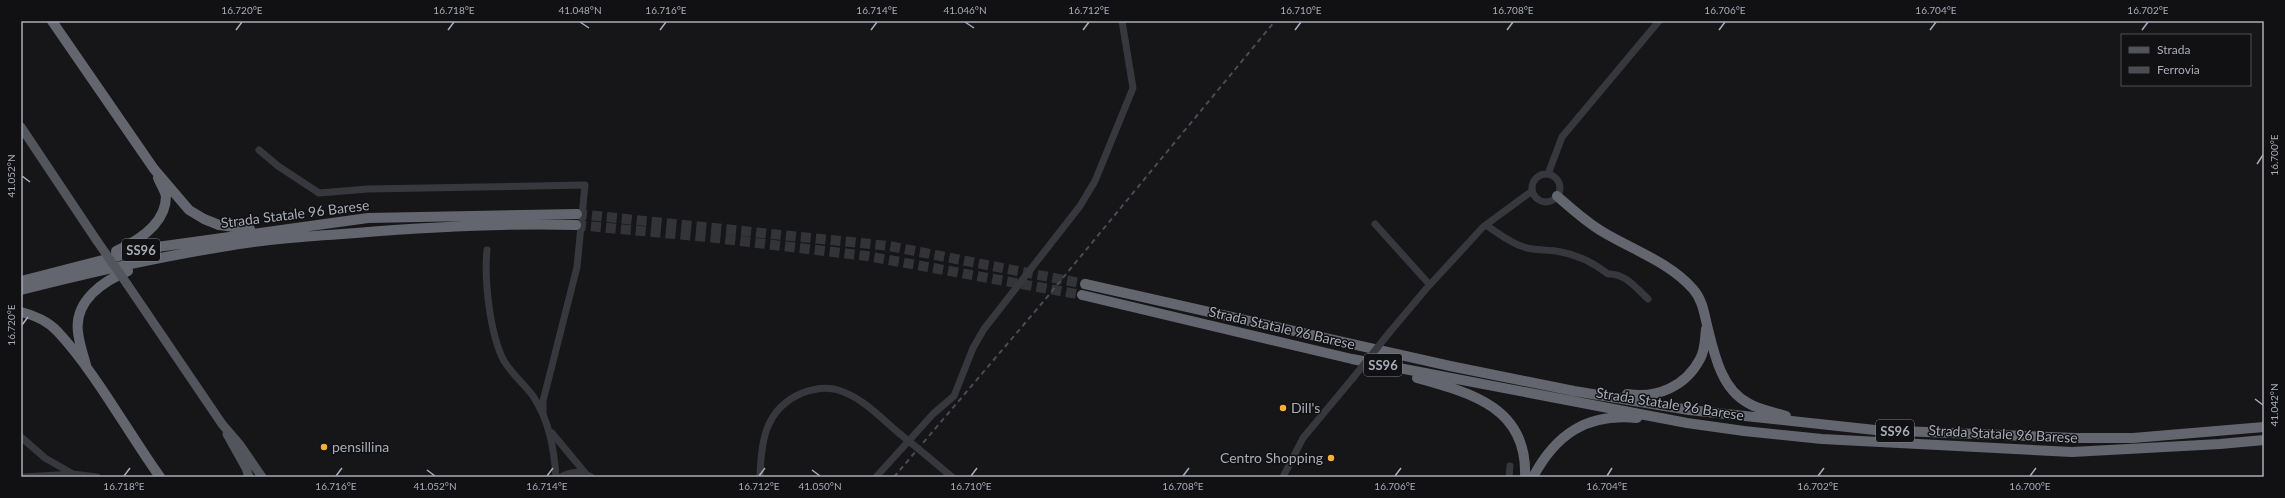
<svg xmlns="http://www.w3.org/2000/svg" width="2285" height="498" font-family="Lato,sans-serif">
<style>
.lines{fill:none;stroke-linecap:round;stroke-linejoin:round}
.highway-tunnel{stroke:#333438;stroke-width:10;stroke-dasharray:10 5;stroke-linecap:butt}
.minor{stroke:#37383d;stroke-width:7}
.major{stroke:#53555c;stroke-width:9}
.highway{stroke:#63666e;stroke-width:10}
.rail{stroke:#4a4c52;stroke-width:2;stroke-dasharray:5 4;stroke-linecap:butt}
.minor-bridge{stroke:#37383d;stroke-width:7}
.major-bridge{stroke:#53555c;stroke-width:9}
.ticks{fill:none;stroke:#a8adb8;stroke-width:1.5}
.poi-dot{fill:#f2b134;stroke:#111113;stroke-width:1.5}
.labels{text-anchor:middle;stroke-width:3;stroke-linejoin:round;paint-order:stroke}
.shield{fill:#111113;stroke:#7b7e86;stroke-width:1}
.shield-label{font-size:13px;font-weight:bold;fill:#a8adb8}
.street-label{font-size:14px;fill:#a8adb8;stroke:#111113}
.poi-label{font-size:14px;fill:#a8adb8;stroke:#111113;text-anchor:start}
.neatline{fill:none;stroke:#a8adb8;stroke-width:1.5}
.ticks-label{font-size:10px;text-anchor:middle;fill:#a8adb8}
</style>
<rect width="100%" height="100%" fill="#161618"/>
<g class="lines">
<!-- highway-tunnel -->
<path class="highway-tunnel" d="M 577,214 L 889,246 L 1085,284
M 576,225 L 707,237 L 867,256 L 1082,295"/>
<!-- minor -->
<path class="minor" d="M 259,150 L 278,166 L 319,193 L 368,189 L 585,185 L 577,267 L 543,401 L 543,414
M 1548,174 L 1562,137 L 1659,21
M1532 188a14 14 0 1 1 28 0a14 14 0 1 1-28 0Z
M 1375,224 L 1429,284
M 1486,225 C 1498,233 1510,243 1524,247 C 1536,251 1548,249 1561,252 C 1578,255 1594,263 1608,274 C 1625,273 1636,288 1648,299
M 487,250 C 484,280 490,335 504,361 C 512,374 524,384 533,396 C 549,420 554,448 556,477
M 1389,333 L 1426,289 L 1483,227 L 1532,191
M 552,433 L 586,474
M 21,437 L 45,458 L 73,474 L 97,477
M 927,456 L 952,477
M 23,477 L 73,474
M 561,477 C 571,471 581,471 591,477
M 760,477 C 761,441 765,409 802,393 C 813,389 825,386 838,390 C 862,397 881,418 900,434
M 876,477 L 933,414 L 954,396 L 973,348 L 984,329 L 1080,206 L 1095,181 L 1133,88 L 1122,21
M 1283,477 L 1303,438 L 1353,378
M 1509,477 L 1510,466"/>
<!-- major -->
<path class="major" d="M 21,127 L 97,241
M 127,284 L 222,424 L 240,445 L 262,477
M 227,434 L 246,468 L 249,477"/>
<!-- highway -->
<path class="highway" d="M 52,21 L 154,169 L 189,210 L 204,219 L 219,225 L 250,229
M 1557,196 C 1572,209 1586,222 1603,232 C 1633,250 1669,262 1693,289 C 1702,299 1704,312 1707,325 C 1714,353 1721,389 1748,403 C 1759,410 1774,412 1786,416
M 116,251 C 138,241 166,224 166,196 C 165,191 160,183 158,178
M 21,281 L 150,248 L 368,218 L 577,214
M 1085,284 L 1450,366 L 1574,391 L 1689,410 L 1875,430 L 2075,438 L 2133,438 L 2264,427
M 21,290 C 87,273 154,258 221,247 C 266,239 312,236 356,233 C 430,227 503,223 576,225
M 1082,295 L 1352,359 L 1687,423 L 1744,431 L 1822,439 L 2072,452 L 2220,444 L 2264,440
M 21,312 C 34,315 49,322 58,332 C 96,373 127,431 160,477
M 86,365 C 83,354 79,343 78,332 C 74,301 103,281 128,271
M 1417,378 C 1472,393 1528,408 1525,477
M 1627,394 C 1657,399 1686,386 1700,359 C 1705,351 1705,338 1706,329
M 1533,477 C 1556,434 1587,413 1637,418"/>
<!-- rail -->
<path class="rail" d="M 894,477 L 1043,302 L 1275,21"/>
<!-- minor-bridge -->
<path class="minor-bridge" d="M 1353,378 L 1389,333
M 900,434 L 927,456"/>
<!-- major-bridge -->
<path class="major-bridge" d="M 97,241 L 127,284"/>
</g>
<!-- ticks -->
<path class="ticks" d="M 580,22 L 589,28M 965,22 L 974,28M 236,30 L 242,22M 448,30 L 454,22M 660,30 L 666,22M 871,30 L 877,22M 1083,30 L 1089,22M 1295,30 L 1301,22M 1507,30 L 1513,22M 1719,30 L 1725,22M 1930,30 L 1936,22M 2142,30 L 2148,22M 2257,164 L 2263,155M 22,176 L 30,182M 22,325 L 28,317M 2255,399 L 2263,405M 427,470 L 435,476M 812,470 L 820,476M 124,476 L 130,468M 336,476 L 342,468M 547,476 L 553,468M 759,476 L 765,468M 971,476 L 977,468M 1183,476 L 1189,468M 1395,476 L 1401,468M 1607,476 L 1612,468M 1818,476 L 1824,468M 2030,476 L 2036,468"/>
<!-- markers -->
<g class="poi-dot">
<circle cx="1283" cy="408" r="4"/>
<circle cx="324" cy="447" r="4"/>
<circle cx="1331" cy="458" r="4"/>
</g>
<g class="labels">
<!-- shield labels -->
<g class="shield">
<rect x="122" y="239" width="38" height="22" rx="3"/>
<rect x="1364" y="354" width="38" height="22" rx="3"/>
<rect x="1876" y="420" width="38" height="22" rx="3"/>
</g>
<g class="shield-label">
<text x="141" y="255">SS96</text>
<text x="1383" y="370">SS96</text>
<text x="1895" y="436">SS96</text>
</g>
<!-- street labels -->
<g class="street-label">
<text transform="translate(295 214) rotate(-7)" y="5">Strada Statale 96 Barese</text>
<text transform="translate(1282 328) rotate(13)" y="5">Strada Statale 96 Barese</text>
<text transform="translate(1670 404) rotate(9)" y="5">Strada Statale 96 Barese</text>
<text transform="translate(2003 434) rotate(3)" y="5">Strada Statale 96 Barese</text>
</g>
<!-- poi labels -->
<g class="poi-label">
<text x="1291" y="413">Dill's</text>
<text x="332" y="452">pensillina</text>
<text x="1323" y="463" text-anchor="end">Centro Shopping</text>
</g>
</g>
<!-- border -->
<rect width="2285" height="498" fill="none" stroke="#111113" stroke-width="44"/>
<!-- legend -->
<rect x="2121" y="34" width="130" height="52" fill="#111113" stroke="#4d4f55"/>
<rect x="2129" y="47" width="20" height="6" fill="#53555c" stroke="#4d4f55"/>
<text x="2157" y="54" font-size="12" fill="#a8adb8">Strada</text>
<rect x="2129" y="67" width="20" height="6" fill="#4a4c52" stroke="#4d4f55"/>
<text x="2157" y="74" font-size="12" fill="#a8adb8">Ferrovia</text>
<rect x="22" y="22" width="2241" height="454" class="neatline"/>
<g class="ticks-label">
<text x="242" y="14">16.720°E</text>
<text x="454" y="14">16.718°E</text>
<text x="580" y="14">41.048°N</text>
<text x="666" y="14">16.716°E</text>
<text x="877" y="14">16.714°E</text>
<text x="965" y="14">41.046°N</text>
<text x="1089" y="14">16.712°E</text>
<text x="1301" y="14">16.710°E</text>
<text x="1513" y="14">16.708°E</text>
<text x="1725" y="14">16.706°E</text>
<text x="1936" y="14">16.704°E</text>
<text x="2148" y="14">16.702°E</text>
<text transform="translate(2274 155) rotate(-90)" y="4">16.700°E</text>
<text transform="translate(11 176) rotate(-90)" y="4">41.052°N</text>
<text transform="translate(11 325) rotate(-90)" y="4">16.720°E</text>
<text transform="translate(2274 405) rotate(-90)" y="4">41.042°N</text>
<text x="124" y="490">16.718°E</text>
<text x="336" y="490">16.716°E</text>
<text x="435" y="490">41.052°N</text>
<text x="547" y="490">16.714°E</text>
<text x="759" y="490">16.712°E</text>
<text x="820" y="490">41.050°N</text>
<text x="971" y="490">16.710°E</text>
<text x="1183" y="490">16.708°E</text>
<text x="1395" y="490">16.706°E</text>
<text x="1607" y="490">16.704°E</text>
<text x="1818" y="490">16.702°E</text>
<text x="2030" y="490">16.700°E</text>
</g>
</svg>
